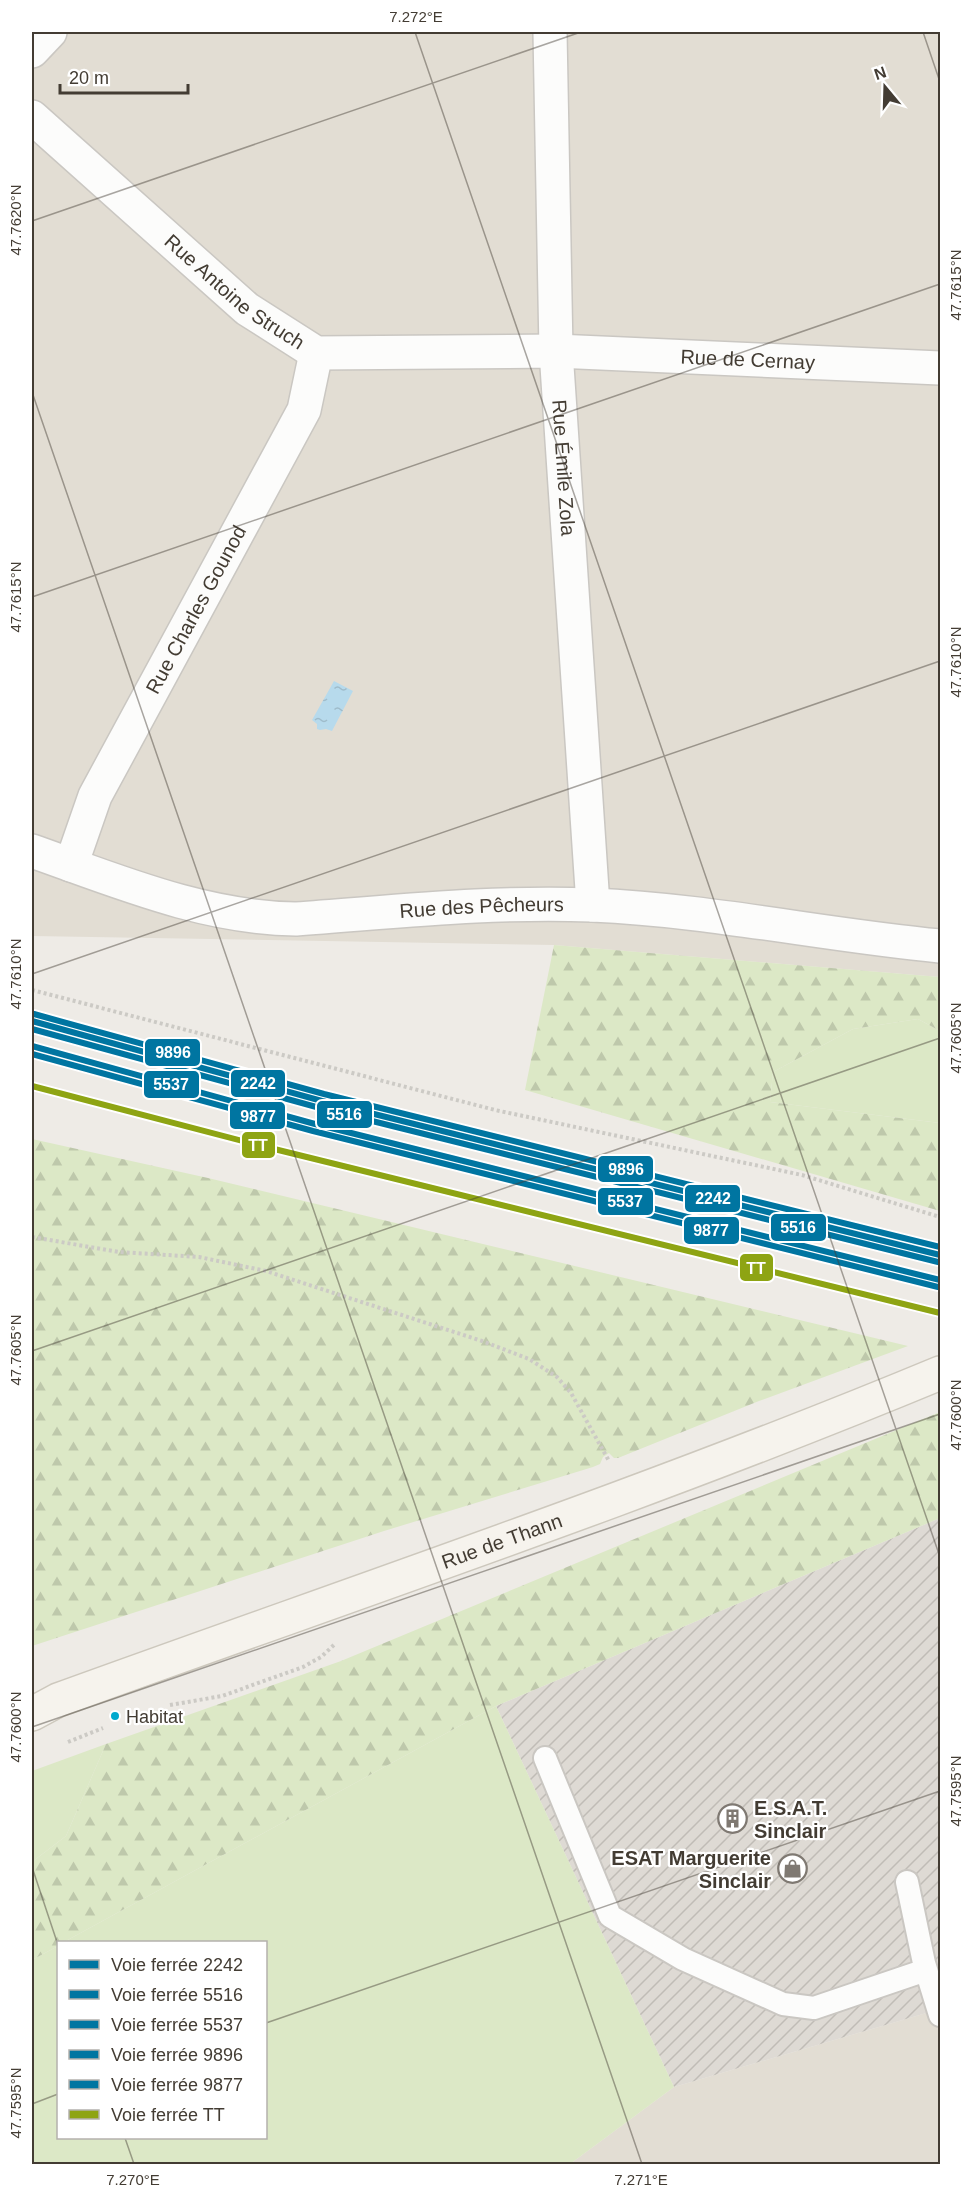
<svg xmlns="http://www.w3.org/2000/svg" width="972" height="2196" font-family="Arial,sans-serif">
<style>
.residential{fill:#e2ddd3}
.industrial{fill:url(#industrial-furrows)}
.green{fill:#dce8c6}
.forest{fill:url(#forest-firs)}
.water{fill:url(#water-ripples)}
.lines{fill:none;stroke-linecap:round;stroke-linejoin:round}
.service-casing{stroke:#cac7c2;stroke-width:26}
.minor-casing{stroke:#cac7c2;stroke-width:36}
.secondary-casing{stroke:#cdc8bd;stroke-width:36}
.path{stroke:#cccac5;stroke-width:4;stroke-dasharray:3 3;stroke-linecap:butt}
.service{stroke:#fcfcfb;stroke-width:22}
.minor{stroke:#fcfcfb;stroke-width:33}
.secondary{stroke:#f6f3ed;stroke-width:33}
.rail-1-casing{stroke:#fff;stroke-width:10}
.rail-2-casing{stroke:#fff;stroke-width:10}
.rail-3-casing{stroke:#fff;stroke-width:10}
.rail-4-casing{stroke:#fff;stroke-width:10}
.rail-5-casing{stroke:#fff;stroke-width:10}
.rail-6-casing{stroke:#fff;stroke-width:10}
.rail-1{stroke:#0075a1;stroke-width:6}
.rail-2{stroke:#0075a1;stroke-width:6}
.rail-3{stroke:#0075a1;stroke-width:6}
.rail-4{stroke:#0075a1;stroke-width:6}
.rail-5{stroke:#0075a1;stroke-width:6}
.rail-6{stroke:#8ea413;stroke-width:6}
.ticks{fill:none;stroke:#433c33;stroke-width:1.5;stroke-opacity:0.45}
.bus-dot{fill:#00a9ce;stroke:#fff;stroke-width:2}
.labels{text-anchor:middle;stroke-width:4.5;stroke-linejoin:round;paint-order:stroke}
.bus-label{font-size:18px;fill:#433c33;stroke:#fff;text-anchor:start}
.street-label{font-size:20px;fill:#433c33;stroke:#fff}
.poi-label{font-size:20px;font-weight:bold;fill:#433c33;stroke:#fff;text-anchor:start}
.line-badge{stroke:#fff;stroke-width:2}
.badge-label{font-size:16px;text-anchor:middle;font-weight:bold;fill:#fff}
.neatline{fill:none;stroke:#433c33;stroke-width:2}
.ticks-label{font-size:15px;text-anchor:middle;fill:#433c33}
</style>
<defs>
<pattern id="industrial-furrows" width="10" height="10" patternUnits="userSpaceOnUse" patternTransform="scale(1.5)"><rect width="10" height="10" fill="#dedad4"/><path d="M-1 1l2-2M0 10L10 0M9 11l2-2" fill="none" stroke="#c0bcb6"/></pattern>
<pattern id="forest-firs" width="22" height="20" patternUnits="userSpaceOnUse" patternTransform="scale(1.5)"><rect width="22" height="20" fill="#dce8c6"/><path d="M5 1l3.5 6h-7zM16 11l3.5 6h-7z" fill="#bec8ab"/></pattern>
<pattern id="water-ripples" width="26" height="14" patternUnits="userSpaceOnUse" patternTransform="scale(1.5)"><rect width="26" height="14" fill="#b7daec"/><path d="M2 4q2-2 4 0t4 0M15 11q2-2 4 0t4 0" fill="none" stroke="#9fbccb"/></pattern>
</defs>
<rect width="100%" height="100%" fill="#eeebe6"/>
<!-- residential -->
<path class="residential" d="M 32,32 L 940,32 L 940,977 L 554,945 L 32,936 Z
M 940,2009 L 940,2164 L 570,2164 L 674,2087 Z"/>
<!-- industrial -->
<path class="industrial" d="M 940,1518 L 940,2009 L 674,2087 L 496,1706 Z"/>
<!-- green -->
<path class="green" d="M 918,1019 L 940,1031 L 940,1123 L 770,1102 L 773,1072 L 853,1029 Z
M 496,1706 L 674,2087 L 570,2164 L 32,2164 L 32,1960 L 58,1946 L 58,2138 L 266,2138 L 266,1942 L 64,1942 Z
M 106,1744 L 66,1836 L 32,1862 L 32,1771 Z"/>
<!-- forest -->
<path class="forest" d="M 554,945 L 940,977 L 940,1031 L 918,1019 L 853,1029 L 773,1072 L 770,1102 L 940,1123 L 940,1211 L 525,1090 Z
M 32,1139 L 208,1178 L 908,1346 L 759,1401 L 618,1458 L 614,1458 L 609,1453 L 603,1457 L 600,1464 L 593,1467 L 384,1531 L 32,1646 Z
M 940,1412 L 940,1518 L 496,1706 L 64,1942 L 58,1942 L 58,1946 L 32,1960 L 32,1862 L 66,1836 L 106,1744 L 341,1661 Z"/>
<!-- water -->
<path class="water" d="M 334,681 L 353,691 L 332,731 L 326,729 L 320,730 L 317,729 L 317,724 L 312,720 Z"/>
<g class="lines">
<defs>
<path id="service" d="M 545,1758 L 610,1916 L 683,1959 L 783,2004 L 814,2008 L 926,1970
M 907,1882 L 924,1963 L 940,2015"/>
<g id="minor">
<path id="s1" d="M 550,32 L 556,351 L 593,905"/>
<path d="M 32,51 L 50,32"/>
<path id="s2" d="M 32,117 L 247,309 L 316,353 L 556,351 L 940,368"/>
<path id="s3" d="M 32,851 C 117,881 204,918 296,919 C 395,912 493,901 592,905 C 709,910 824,935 940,946"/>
<path id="s4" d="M 71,865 L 95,796 L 304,410 L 316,353"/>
</g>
<g id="secondary">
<path id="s5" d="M 32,1714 L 58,1700 C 353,1593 651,1493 940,1373"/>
</g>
</defs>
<!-- service casing -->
<use href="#service" class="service-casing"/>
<!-- minor casing -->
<use href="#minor" class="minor-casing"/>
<!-- secondary casing -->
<use href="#secondary" class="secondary-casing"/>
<!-- path -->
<path class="path" d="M 32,990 L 495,1110 L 802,1175 L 940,1217
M 32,1237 L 119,1252 L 199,1257 L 266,1271 L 482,1341 L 529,1359 L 557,1377 L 571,1393 L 609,1461
M 170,1705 L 222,1696 L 303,1667 L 321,1657 L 335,1644
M 68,1742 L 103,1728"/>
<!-- service -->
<use href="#service" class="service"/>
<!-- minor -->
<use href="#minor" class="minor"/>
<!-- secondary -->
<use href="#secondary" class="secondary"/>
<defs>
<path id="rail-1" d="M 32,1021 L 322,1101 L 940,1255"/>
<path id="rail-2" d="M 32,1029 L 320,1108 L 938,1262"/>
<path id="rail-3" d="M 32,1046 L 315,1124 L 940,1280"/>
<path id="rail-4" d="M 34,1014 L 324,1094 L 940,1247"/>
<path id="rail-5" d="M 32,1054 L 313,1131 L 938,1287"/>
<path id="rail-6" d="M 32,1086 L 258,1145 L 940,1313"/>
</defs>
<!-- rail-1 casing -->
<use href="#rail-1" class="rail-1-casing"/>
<!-- rail-2 casing -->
<use href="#rail-2" class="rail-2-casing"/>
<!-- rail-3 casing -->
<use href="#rail-3" class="rail-3-casing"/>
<!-- rail-4 casing -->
<use href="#rail-4" class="rail-4-casing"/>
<!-- rail-5 casing -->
<use href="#rail-5" class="rail-5-casing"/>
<!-- rail-6 casing -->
<use href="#rail-6" class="rail-6-casing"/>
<!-- rail-1 -->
<use href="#rail-1" class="rail-1"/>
<!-- rail-2 -->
<use href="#rail-2" class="rail-2"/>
<!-- rail-3 -->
<use href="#rail-3" class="rail-3"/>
<!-- rail-4 -->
<use href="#rail-4" class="rail-4"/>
<!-- rail-5 -->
<use href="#rail-5" class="rail-5"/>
<!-- rail-6 -->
<use href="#rail-6" class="rail-6"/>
</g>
<!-- ticks -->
<path class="ticks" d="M 415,32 L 940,1557M 923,32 L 940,82M 32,221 L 581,32M 32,392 L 642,2164M 32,597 L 940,284M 32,974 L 940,661M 32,1351 L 940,1038M 32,1727 L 940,1414M 32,1867 L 58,1945M 266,2023 L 940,1791M 32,2104 L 58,2094M 125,2138 L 134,2164"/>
<!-- icons -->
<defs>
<symbol id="building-ring" viewBox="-11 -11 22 22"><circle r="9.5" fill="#fff" stroke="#7f7972" stroke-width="1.5"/><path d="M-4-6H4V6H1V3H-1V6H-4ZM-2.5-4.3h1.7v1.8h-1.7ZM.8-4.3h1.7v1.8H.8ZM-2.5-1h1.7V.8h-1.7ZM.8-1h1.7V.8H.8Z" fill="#7f7972"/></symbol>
<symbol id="shop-ring" viewBox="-11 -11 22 22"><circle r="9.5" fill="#fff" stroke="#7f7972" stroke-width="1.5"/><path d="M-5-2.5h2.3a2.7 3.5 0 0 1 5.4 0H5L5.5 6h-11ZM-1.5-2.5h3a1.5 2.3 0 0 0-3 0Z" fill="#7f7972"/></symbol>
</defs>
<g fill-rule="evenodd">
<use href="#building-ring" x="716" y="1802" width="33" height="33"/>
<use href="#shop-ring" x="776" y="1852" width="33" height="33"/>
</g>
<!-- markers -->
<circle class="bus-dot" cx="115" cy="1716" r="5"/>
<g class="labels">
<!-- bus labels -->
<g class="bus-label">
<text x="126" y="1723">Habitat</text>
</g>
<!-- street labels -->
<g class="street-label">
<text dy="7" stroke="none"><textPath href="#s2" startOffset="268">Rue Antoine Struch</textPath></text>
<text dy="7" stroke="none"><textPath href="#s2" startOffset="802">Rue de Cernay</textPath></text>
<text dy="7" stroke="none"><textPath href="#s1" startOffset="436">Rue Émile Zola</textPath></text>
<text dy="7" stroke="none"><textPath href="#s4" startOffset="285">Rue Charles Gounod</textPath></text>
<text dy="7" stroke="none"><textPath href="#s3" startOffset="460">Rue des Pêcheurs</textPath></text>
<text dy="7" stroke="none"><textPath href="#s5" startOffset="501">Rue de Thann</textPath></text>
</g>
<!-- poi labels -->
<g class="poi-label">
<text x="754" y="1815">E.S.A.T.<tspan x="754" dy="23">Sinclair</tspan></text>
<text x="771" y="1865" text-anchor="end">ESAT Marguerite<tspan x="771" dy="23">Sinclair</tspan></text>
</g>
</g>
<g class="line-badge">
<rect x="144" y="1038" width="57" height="29" rx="6" fill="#0075a1"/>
<rect x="230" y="1069" width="56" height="29" rx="6" fill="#0075a1"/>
<rect x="143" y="1070" width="57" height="29" rx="6" fill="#0075a1"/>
<rect x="316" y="1100" width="57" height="29" rx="6" fill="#0075a1"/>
<rect x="229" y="1101" width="57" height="29" rx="6" fill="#0075a1"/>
<rect x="241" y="1131" width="35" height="28" rx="6" fill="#8ea413"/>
<rect x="597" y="1155" width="57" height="28" rx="6" fill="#0075a1"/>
<rect x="684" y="1184" width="57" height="29" rx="6" fill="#0075a1"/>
<rect x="597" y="1187" width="57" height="29" rx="6" fill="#0075a1"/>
<rect x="770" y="1213" width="57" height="29" rx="6" fill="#0075a1"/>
<rect x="683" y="1216" width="57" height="29" rx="6" fill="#0075a1"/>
<rect x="739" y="1253" width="35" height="29" rx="6" fill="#8ea413"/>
</g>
<g class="badge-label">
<text x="173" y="1058">9896</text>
<text x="258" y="1089">2242</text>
<text x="171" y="1090">5537</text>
<text x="344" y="1120">5516</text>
<text x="258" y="1122">9877</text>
<text x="258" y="1151">TT</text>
<text x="626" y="1175">9896</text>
<text x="713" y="1204">2242</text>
<text x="625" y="1207">5537</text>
<text x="798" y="1233">5516</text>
<text x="711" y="1236">9877</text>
<text x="756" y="1274">TT</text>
</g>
<!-- border -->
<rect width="972" height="2196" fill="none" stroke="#ffffff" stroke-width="66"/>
<!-- legend -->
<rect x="57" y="1941" width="210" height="198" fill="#ffffff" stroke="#b4b1ad" stroke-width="1.5"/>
<rect x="69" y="1960" width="30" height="9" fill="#0075a1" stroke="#b4b1ad" stroke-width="1.5"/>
<text x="111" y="1971" font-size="18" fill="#433c33">Voie ferrée 2242</text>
<rect x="69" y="1990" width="30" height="9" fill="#0075a1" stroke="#b4b1ad" stroke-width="1.5"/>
<text x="111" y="2001" font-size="18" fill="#433c33">Voie ferrée 5516</text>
<rect x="69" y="2020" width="30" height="9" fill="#0075a1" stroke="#b4b1ad" stroke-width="1.5"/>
<text x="111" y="2031" font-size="18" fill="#433c33">Voie ferrée 5537</text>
<rect x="69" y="2050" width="30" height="9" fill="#0075a1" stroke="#b4b1ad" stroke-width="1.5"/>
<text x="111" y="2061" font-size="18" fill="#433c33">Voie ferrée 9896</text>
<rect x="69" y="2080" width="30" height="9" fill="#0075a1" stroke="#b4b1ad" stroke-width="1.5"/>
<text x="111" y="2091" font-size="18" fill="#433c33">Voie ferrée 9877</text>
<rect x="69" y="2110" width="30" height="9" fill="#8ea413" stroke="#b4b1ad" stroke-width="1.5"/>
<text x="111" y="2121" font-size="18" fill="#433c33">Voie ferrée TT</text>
<!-- north arrow -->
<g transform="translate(885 87) rotate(341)" stroke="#ffffff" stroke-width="4.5" paint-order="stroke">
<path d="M0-4.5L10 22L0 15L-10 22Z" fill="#433c33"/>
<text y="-9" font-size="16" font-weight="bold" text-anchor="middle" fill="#433c33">N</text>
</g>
<!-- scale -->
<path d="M60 84v9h128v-9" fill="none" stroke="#433c33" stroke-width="3"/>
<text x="69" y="84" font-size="18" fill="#433c33" stroke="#ffffff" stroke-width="4.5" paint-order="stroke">20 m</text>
<rect x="33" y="33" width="906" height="2130" class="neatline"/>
<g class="ticks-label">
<text x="416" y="22">7.272°E</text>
<text transform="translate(16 220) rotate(-90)" y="5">47.7620°N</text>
<text transform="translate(956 285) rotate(-90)" y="5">47.7615°N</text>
<text transform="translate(16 597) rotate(-90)" y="5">47.7615°N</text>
<text transform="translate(956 662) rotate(-90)" y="5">47.7610°N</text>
<text transform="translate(16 974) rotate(-90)" y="5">47.7610°N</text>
<text transform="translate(956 1038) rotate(-90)" y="5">47.7605°N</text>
<text transform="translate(16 1350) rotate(-90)" y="5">47.7605°N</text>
<text transform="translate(956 1415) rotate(-90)" y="5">47.7600°N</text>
<text transform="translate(16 1727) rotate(-90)" y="5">47.7600°N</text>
<text transform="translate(956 1791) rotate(-90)" y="5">47.7595°N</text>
<text transform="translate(16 2103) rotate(-90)" y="5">47.7595°N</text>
<text x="133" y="2185">7.270°E</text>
<text x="641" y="2185">7.271°E</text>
</g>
</svg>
